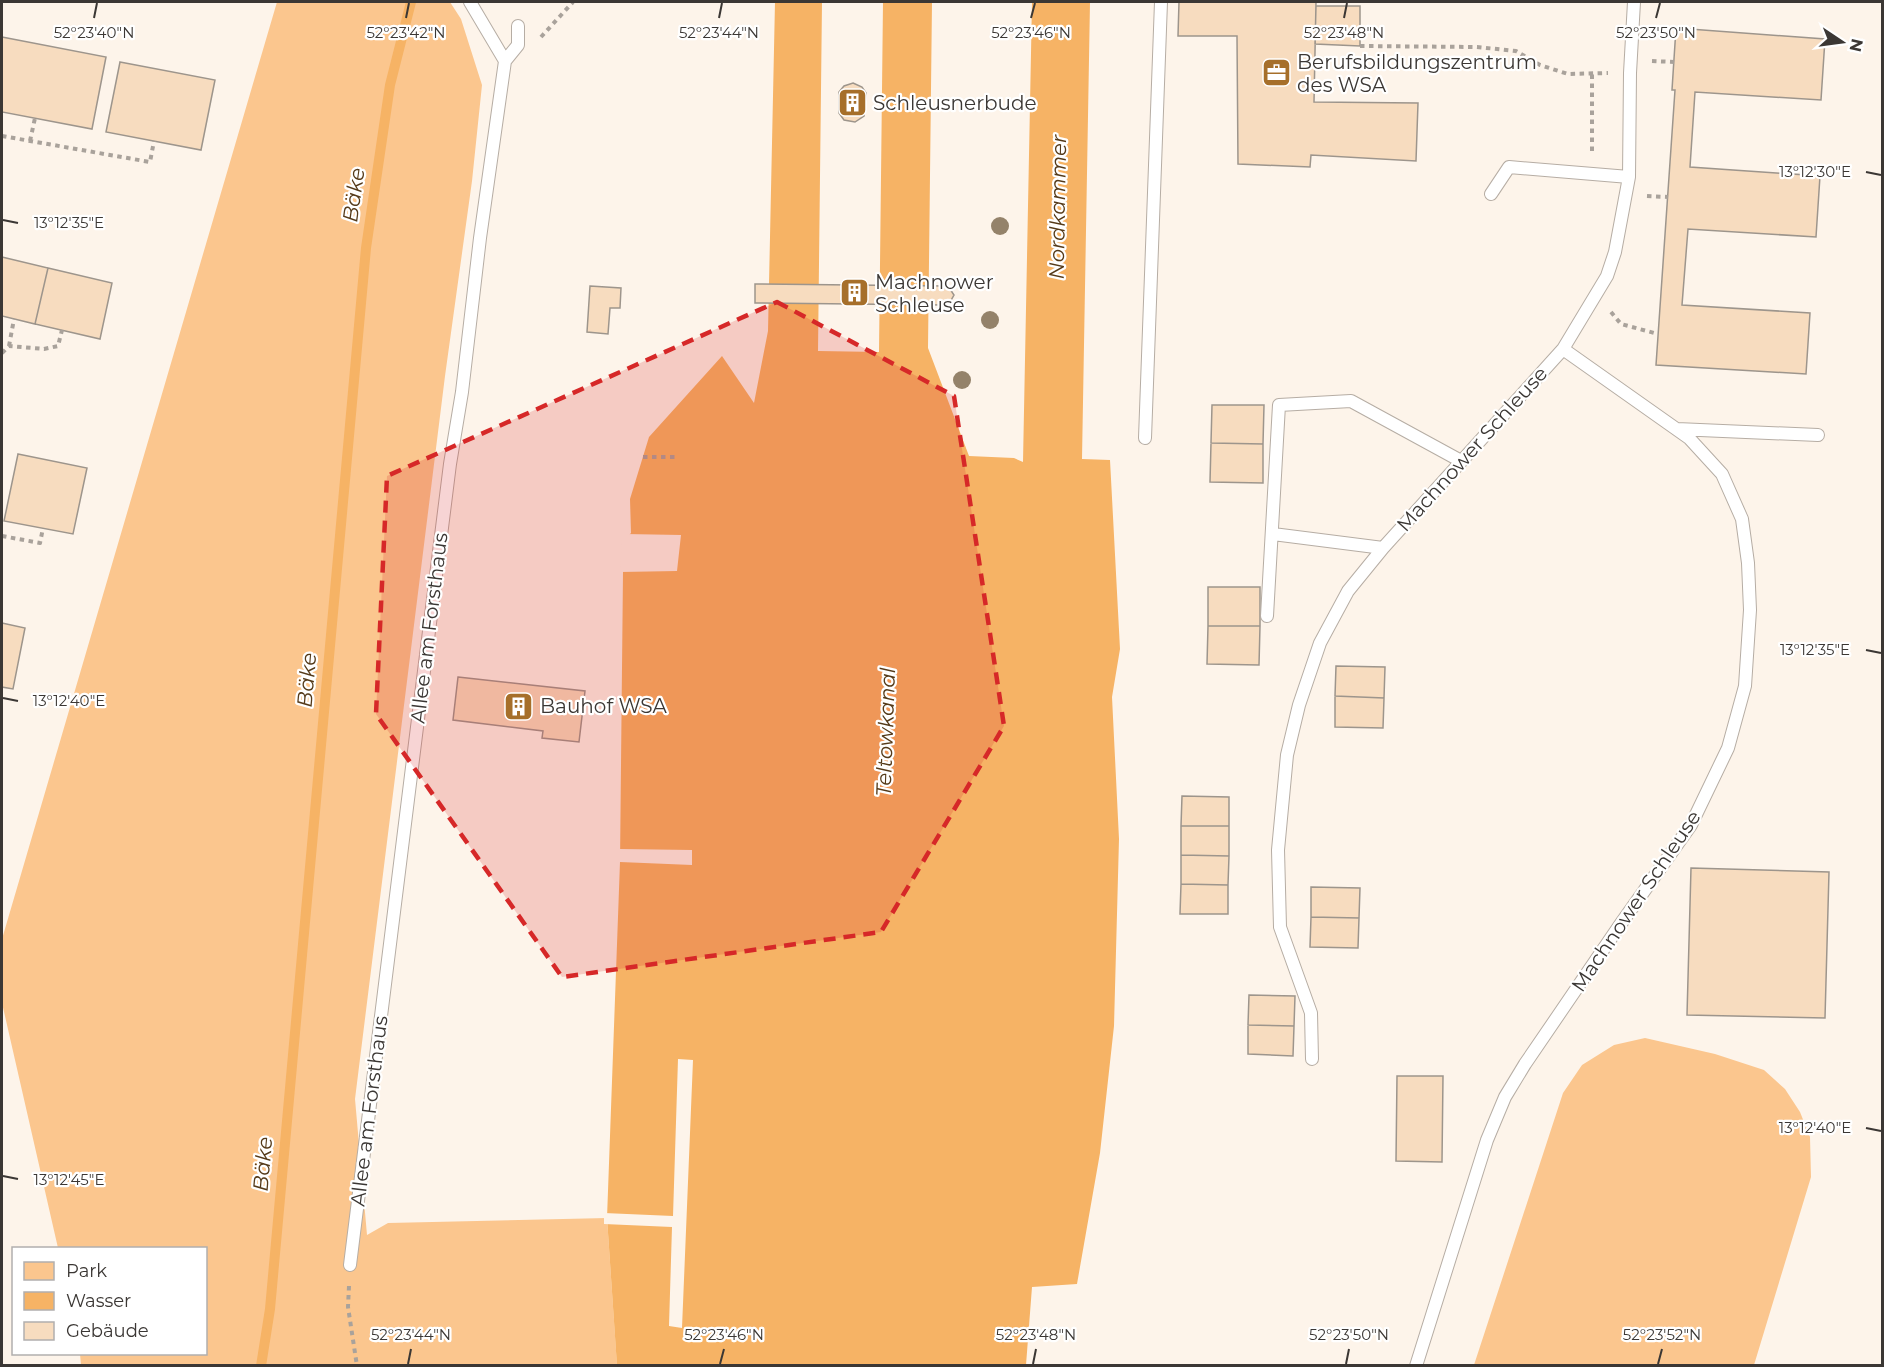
<svg xmlns="http://www.w3.org/2000/svg" width="1884" height="1367" font-family="Montserrat,sans-serif">
<style>
.green{fill:#fbc68e}
.water{fill:#f6b365}
.pier{fill:#fdf4ea}
.lines{fill:none;stroke-linecap:round;stroke-linejoin:round}
.stream{stroke:#f6b365;stroke-width:10}
.building{fill:#f7dcbf;stroke:#9d958c;stroke-width:1.5}
.lane-casing{stroke:#b6ada4;stroke-width:14}
.path{stroke:#a9a29b;stroke-width:4;stroke-dasharray:4.5 4.5;stroke-linecap:butt}
.lane{stroke:#fff;stroke-width:12}
.tree{fill:#94826a}
.marked{fill:#d62828;fill-opacity:0.2;stroke:#d62828;stroke-width:4.5;stroke-dasharray:12 8;stroke-linejoin:round}
.ticks{fill:none;stroke:#3b3734;stroke-width:2}
.labels{text-anchor:middle;stroke-width:4.5;stroke-linejoin:round;paint-order:stroke}
.poi-label{font-size:20px;fill:#3b3734;stroke:#fff;text-anchor:start}
.street-label{font-size:20px;fill:#3b3734;stroke:#fff}
.water-label{font-size:21px;font-style:italic;fill:#553a19;stroke:#fff}
.ticks-label{font-size:15px;text-anchor:middle;fill:#3b3734;stroke:#fff;stroke-width:4.5;stroke-linejoin:round;paint-order:stroke}
</style>
<rect width="100%" height="100%" fill="#fdf4ea"/>
<!-- green -->
<path class="green" d="M 277,2 L 450,2 L 461,19 L 482,85 L 472,181 L 445,376 L 355,1099 L 367,1235 L 388,1223 L 607,1218 L 617,1365 L 81,1365 L 80,1354 L 206,1354 L 206,1248 L 58,1248 L 2,1003 L 2,939 Z
M 1645,1038 L 1715,1054 L 1764,1070 L 1785,1089 L 1800,1112 L 1810,1137 L 1811,1177 L 1754,1365 L 1474,1365 L 1563,1093 L 1582,1065 L 1614,1045 Z"/>
<!-- water -->
<path class="water" d="M 775,2 L 822,2 L 818,351 L 879,352 L 883,2 L 932,2 L 928,348 L 969,456 L 1014,458 L 1023,462 L 1032,2 L 1090,2 L 1082,459 L 1110,460 L 1120,649 L 1112,697 L 1119,839 L 1114,1026 L 1100,1153 L 1077,1284 L 1032,1287 L 1026,1365 L 617,1366 L 607,1218 L 620,862 L 623,572 L 625,539 L 631,533 L 630,499 L 649,437 L 722,356 L 754,403 L 768,331 Z"/>
<!-- pier -->
<path class="pier" d="M 625,534 L 681,535 L 677,571 L 620,572 L 622,539 Z
M 620,849 L 692,850 L 692,865 L 620,862 Z
M 678,1059 L 693,1060 L 682,1328 L 669,1326 L 672,1227 L 604,1224 L 604,1213 L 673,1216 Z"/>
<g class="lines">
<!-- stream -->
<path class="stream" d="M 261,1366 L 270,1309 L 366,248 L 390,85 L 411,2"/>
</g>
<!-- building -->
<path class="building" d="M 1179,2 L 1316,2 L 1314,102 L 1418,103 L 1416,161 L 1311,155 L 1310,167 L 1238,164 L 1237,36 L 1178,36 Z
M 1316,6 L 1360,6 L 1360,46 L 1315,44 Z
M 1676,28 L 1825,39 L 1821,100 L 1695,92 L 1690,167 L 1820,176 L 1816,237 L 1688,229 L 1682,305 L 1810,313 L 1806,374 L 1656,365 L 1675,90 L 1672,90 Z
M 2,37 L 106,57 L 92,129 L 2,112 Z
M 120,62 L 215,80 L 201,150 L 106,132 Z
M 853,83 L 862,87 L 866,93 L 864,116 L 855,122 L 844,120 L 839,113 L 839,92 L 844,86 Z
M 2,257 L 48,268 L 35,324 L 2,316 Z
M 48,268 L 112,283 L 100,339 L 35,324 Z
M 755,284 L 944,286 L 945,288 L 950,289 L 954,295 L 950,302 L 944,302 L 944,305 L 755,303 Z
M 590,286 L 621,288 L 620,308 L 610,308 L 608,334 L 587,332 Z
M 1212,405 L 1264,405 L 1263,444 L 1211,443 Z
M 1211,443 L 1263,444 L 1263,483 L 1210,482 Z
M 18,454 L 87,468 L 73,534 L 4,521 Z
M 1208,587 L 1260,587 L 1260,626 L 1208,626 Z
M 2,623 L 25,628 L 13,689 L 2,687 Z
M 1208,626 L 1260,626 L 1259,665 L 1207,664 Z
M 1336,666 L 1385,667 L 1384,698 L 1335,696 Z
M 458,677 L 585,691 L 579,742 L 542,738 L 543,731 L 453,720 Z
M 1335,696 L 1384,698 L 1383,728 L 1335,727 Z
M 1182,796 L 1229,797 L 1229,826 L 1181,826 Z
M 1181,826 L 1229,826 L 1229,856 L 1181,855 Z
M 1181,855 L 1229,856 L 1228,885 L 1181,884 Z
M 1691,868 L 1829,872 L 1825,1018 L 1687,1015 Z
M 1181,884 L 1228,885 L 1228,914 L 1180,914 Z
M 1311,887 L 1360,888 L 1359,918 L 1311,917 Z
M 1311,917 L 1359,918 L 1358,948 L 1310,947 Z
M 1249,995 L 1295,996 L 1294,1026 L 1248,1025 Z
M 1248,1025 L 1294,1026 L 1293,1056 L 1248,1054 Z
M 1397,1076 L 1443,1076 L 1442,1162 L 1396,1161 Z"/>
<g class="lines">
<defs>
<path id="lane" d="M 505,61 L 518,45 L 518,26
M 1491,194 L 1509,167 L 1629,177
M 1677,429 L 1818,435
M 1145,438 L 1161,2
M 1273,534 L 1383,548
M 1267,616 L 1279,405 L 1351,401 L 1461,461
M 1312,1059 L 1311,1013 L 1280,927 L 1278,850 L 1287,755 L 1299,705 L 1320,643 L 1348,591 L 1383,548 L 1563,349 L 1607,276 L 1615,252 L 1629,177 L 1630,73 L 1634,2
M 350,1265 L 424,671 L 450,464 L 462,392 L 480,238 L 505,61 L 470,2
M 1416,1366 L 1487,1140 L 1505,1097 L 1525,1064 L 1622,922 L 1691,825 L 1728,748 L 1745,686 L 1750,610 L 1748,563 L 1742,519 L 1722,474 L 1689,438 L 1563,349"/>
</defs>
<!-- lane casing -->
<use href="#lane" class="lane-casing"/>
<!-- path -->
<path class="path" d="M 541,37 L 573,2
M 1360,46 L 1477,47 L 1516,51 L 1540,65 L 1568,74 L 1608,73
M 1652,61 L 1674,62
M 2,136 L 150,162 L 154,141
M 30,141 L 35,118
M 1592,151 L 1592,73
M 1647,196 L 1668,197
M 1611,312 L 1621,324 L 1658,334
M 9,346 L 14,319
M 2,353 L 9,346 L 44,349 L 58,346 L 62,330
M 643,457 L 679,457
M 2,536 L 40,543 L 43,528
M 349,1286 L 348,1307 L 357,1366"/>
<!-- lane -->
<use href="#lane" class="lane"/>
</g>
<!-- trees -->
<g class="tree">
<circle cx="1000" cy="226" r="9"/>
<circle cx="990" cy="320" r="9"/>
<circle cx="962" cy="380" r="9"/>
</g>
<!-- marked area -->
<path class="marked" d="M 777,302 L 954,396 L 1004,726 L 881,932 L 562,977 L 376,714 L 387,476 Z"/>
<!-- ticks -->
<path class="ticks" d="M 94,18 L 97,3M 406,18 L 409,3M 719,18 L 722,3M 1031,18 L 1035,3M 1344,18 L 1347,3M 1656,18 L 1660,3M 1866,172 L 1881,175M 3,220 L 18,223M 1866,650 L 1881,653M 3,698 L 18,701M 1866,1128 L 1881,1131M 3,1176 L 18,1179M 408,1364 L 411,1349M 720,1364 L 724,1349M 1033,1364 L 1036,1349M 1346,1364 L 1349,1349M 1658,1364 L 1662,1349"/>
<!-- icons -->
<defs>
<symbol id="office-square" viewBox="-11 -11 22 22"><rect x="-9" y="-9" width="18" height="18" rx="4" fill="#a66f2a" stroke="#fff"/><path d="M-6-3h4V-5.5h4V-3h4V5H-6ZM-1-4.5V-3h2v-1.5ZM-6 0V1H6V0Z" fill="#fff"/></symbol>
<symbol id="building-square" viewBox="-11 -11 22 22"><rect x="-9" y="-9" width="18" height="18" rx="4" fill="#a66f2a" stroke="#fff"/><path d="M-4-6H4V6H1V3H-1V6H-4ZM-2.5-4.3h1.7v1.8h-1.7ZM.8-4.3h1.7v1.8H.8ZM-2.5-1h1.7V.8h-1.7ZM.8-1h1.7V.8H.8Z" fill="#fff"/></symbol>
</defs>
<g fill-rule="evenodd">
<use href="#office-square" x="1260" y="56" width="33" height="33"/>
<use href="#building-square" x="836" y="86" width="33" height="33"/>
<use href="#building-square" x="838" y="276" width="33" height="33"/>
<use href="#building-square" x="502" y="690" width="33" height="33"/>
</g>
<g class="labels">
<!-- poi labels -->
<g class="poi-label">
<text x="1297" y="69">Berufsbildungszentrum<tspan x="1297" dy="23">des WSA</tspan></text>
<text x="873" y="110">Schleusnerbude</text>
<text x="875" y="289">Machnower<tspan x="875" dy="23">Schleuse</tspan></text>
<text x="540" y="713">Bauhof WSA</text>
</g>
<!-- street labels -->
<g class="street-label">
<text transform="translate(1472 449) rotate(-48)" y="7">Machnower Schleuse</text>
<text transform="translate(429 628) rotate(-83)" y="7">Allee am Forsthaus</text>
<text transform="translate(1636 901) rotate(-56)" y="7">Machnower Schleuse</text>
<text transform="translate(369 1111) rotate(-83)" y="7">Allee am Forsthaus</text>
</g>
<!-- water labels -->
<g class="water-label">
<text transform="translate(354 195) rotate(-82)" y="7">Bäke</text>
<text transform="translate(1058 207) rotate(-89)" y="7">Nordkammer</text>
<text transform="translate(307 680) rotate(-85)" y="7">Bäke</text>
<text transform="translate(886 732) rotate(-88)" y="7">Teltowkanal</text>
<text transform="translate(263 1164) rotate(-85)" y="7">Bäke</text>
</g>
</g>
<g class="ticks-label">
<text x="94" y="38">52°23'40"N</text>
<text x="406" y="38">52°23'42"N</text>
<text x="719" y="38">52°23'44"N</text>
<text x="1031" y="38">52°23'46"N</text>
<text x="1344" y="38">52°23'48"N</text>
<text x="1656" y="38">52°23'50"N</text>
<text x="1815" y="177">13°12'30"E</text>
<text x="69" y="228">13°12'35"E</text>
<text x="1815" y="655">13°12'35"E</text>
<text x="69" y="706">13°12'40"E</text>
<text x="1815" y="1133">13°12'40"E</text>
<text x="69" y="1185">13°12'45"E</text>
<text x="411" y="1340">52°23'44"N</text>
<text x="724" y="1340">52°23'46"N</text>
<text x="1036" y="1340">52°23'48"N</text>
<text x="1349" y="1340">52°23'50"N</text>
<text x="1662" y="1340">52°23'52"N</text>
</g>
<!-- border -->
<rect width="1884" height="1367" fill="none" stroke="#3b3734" stroke-width="6"/>
<!-- legend -->
<rect x="12" y="1247" width="195" height="108" fill="#ffffff" stroke="#b1afae" stroke-width="1.5"/>
<rect x="24" y="1262" width="30" height="18" fill="#fbc68e" stroke="#b1afae" stroke-width="1.5"/>
<text x="66" y="1277" font-size="18" fill="#3b3734">Park</text>
<rect x="24" y="1292" width="30" height="18" fill="#f6b365" stroke="#b1afae" stroke-width="1.5"/>
<text x="66" y="1307" font-size="18" fill="#3b3734">Wasser</text>
<rect x="24" y="1322" width="30" height="18" fill="#f7dcbf" stroke="#b1afae" stroke-width="1.5"/>
<text x="66" y="1337" font-size="18" fill="#3b3734">Gebäude</text>
<!-- north arrow -->
<g transform="translate(1842 42) rotate(103)" stroke="#ffffff" stroke-width="4.5" paint-order="stroke">
<path d="M0-4.5L10 22L0 15L-10 22Z" fill="#3b3734"/>
<text y="-9" font-size="16" font-weight="bold" text-anchor="middle" fill="#3b3734">N</text>
</g>
</svg>
